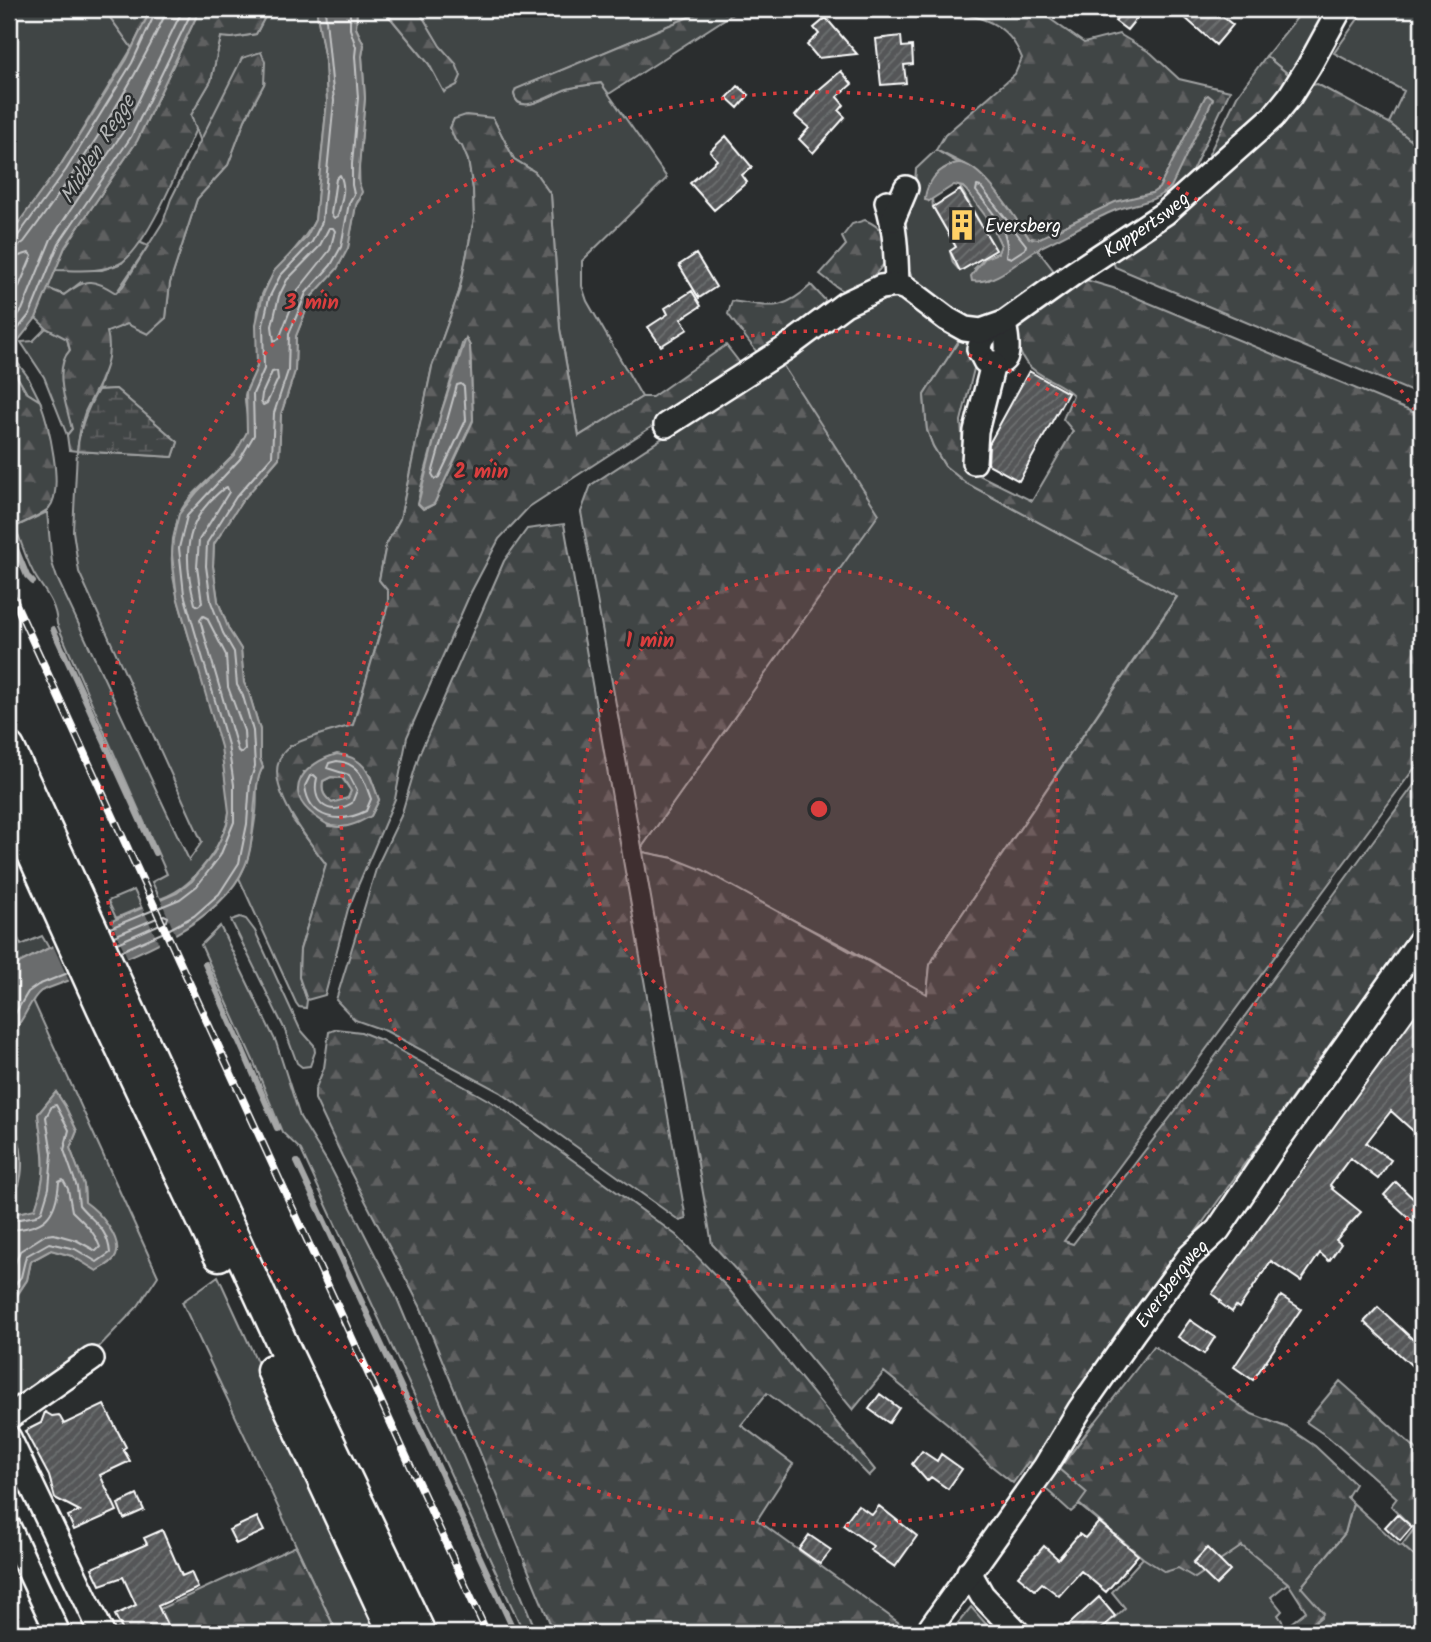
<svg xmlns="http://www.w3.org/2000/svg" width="1431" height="1642" font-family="Kalam,sans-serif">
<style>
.green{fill:#414445;stroke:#a0a2a2;stroke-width:2}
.forest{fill:url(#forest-firs);stroke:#a0a2a2;stroke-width:2;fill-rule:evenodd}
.wetland{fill:url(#wetland-marsh);stroke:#a0a2a2;stroke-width:2}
.water{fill:#6a6c6d;stroke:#a6a7a7;stroke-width:2;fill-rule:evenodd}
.pier{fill:#2a2d2e}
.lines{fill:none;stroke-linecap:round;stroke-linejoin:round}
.shore{stroke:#c3c4c5;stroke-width:2}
.stream{stroke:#a6a7a7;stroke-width:6}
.building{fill:url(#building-hatch);stroke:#fff;stroke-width:2}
.minor-casing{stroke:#fff;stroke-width:28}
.major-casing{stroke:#fff;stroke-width:35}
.minor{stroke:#2a2d2e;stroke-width:23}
.major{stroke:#2a2d2e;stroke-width:30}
.rail-casing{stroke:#fff;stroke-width:8}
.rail{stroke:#2a2d2e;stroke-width:5;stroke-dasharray:16;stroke-linecap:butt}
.ring{fill:none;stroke:#da3e3e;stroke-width:3.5;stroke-dasharray:3.5 7}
.labels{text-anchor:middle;stroke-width:5;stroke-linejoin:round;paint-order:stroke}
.street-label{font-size:19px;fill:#fff;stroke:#2a2d2e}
.poi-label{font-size:19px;fill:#fff;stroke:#2a2d2e;text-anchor:start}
.water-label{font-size:21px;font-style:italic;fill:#b4b6b6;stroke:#2a2d2e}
.centre{fill:#da3e3e;stroke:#2a2d2e;stroke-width:3.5}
.ring-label{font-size:21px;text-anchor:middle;font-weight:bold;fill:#da3e3e;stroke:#2a2d2e;stroke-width:5;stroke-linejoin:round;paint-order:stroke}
</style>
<defs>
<pattern id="forest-firs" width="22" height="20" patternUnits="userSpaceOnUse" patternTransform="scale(1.75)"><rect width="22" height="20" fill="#414445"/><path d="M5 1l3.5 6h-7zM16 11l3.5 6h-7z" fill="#5e6061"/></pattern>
<pattern id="wetland-marsh" width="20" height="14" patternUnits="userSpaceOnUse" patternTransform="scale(1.75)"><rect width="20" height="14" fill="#414445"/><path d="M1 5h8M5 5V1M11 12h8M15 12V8" fill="none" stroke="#5e6061"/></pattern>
<pattern id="building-hatch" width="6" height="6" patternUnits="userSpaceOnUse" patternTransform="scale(1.75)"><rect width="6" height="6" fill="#555758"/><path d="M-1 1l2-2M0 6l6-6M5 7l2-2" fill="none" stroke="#6e7071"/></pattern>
</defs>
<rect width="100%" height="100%" fill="#2a2d2e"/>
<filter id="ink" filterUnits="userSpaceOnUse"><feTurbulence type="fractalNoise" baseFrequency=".0143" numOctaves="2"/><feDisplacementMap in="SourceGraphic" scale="14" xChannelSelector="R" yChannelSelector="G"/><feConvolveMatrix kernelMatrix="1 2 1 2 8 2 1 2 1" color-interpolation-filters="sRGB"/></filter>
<g filter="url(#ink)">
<!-- green -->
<path class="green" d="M 9,9 L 104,9 L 132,48 L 60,166 L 9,236 Z
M 269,9 L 318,9 L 317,14 L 325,61 L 327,101 L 315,220 C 302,246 279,263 265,288 C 250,316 263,341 257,366 C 255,376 247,385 245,395 C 244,407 250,421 247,432 C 241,460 191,487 180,513 C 177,520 175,531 174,539 C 167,568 178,599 186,627 C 202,681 231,756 229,812 C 228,828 217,848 208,860 C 193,879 183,891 160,899 L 152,882 L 167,874 L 57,624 C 56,605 47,594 37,579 C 27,564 22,543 15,527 L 47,512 L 52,563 L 57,578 L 189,860 L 202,842 L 79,572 L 73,531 L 77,451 L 173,457 L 178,442 L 116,389 L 98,390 C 104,370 112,353 106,332 L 127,324 L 166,318 L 170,283 L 197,199 L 228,165 L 245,120 L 264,84 L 219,106 L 201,142 L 191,115 L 211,81 L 221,37 L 232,38 L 256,34 Z
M 357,9 L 383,9 L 429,64 L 444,92 L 456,64 L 440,47 L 418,9 L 708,9 L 517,89 L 514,94 C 518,118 553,93 567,89 C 578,86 590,85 601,83 L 667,178 L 582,261 L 582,286 L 587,301 L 642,397 L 579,436 L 560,329 L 551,195 L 535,172 L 514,159 L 493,118 L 454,119 L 450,128 L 455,140 L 462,145 L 468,160 L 473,189 L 474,219 L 459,292 L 432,367 L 400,519 L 386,545 L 379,580 L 388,591 L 388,605 L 353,725 L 290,746 L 292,819 L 326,864 L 300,950 L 299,977 L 307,1000 L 306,1008 L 299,1007 L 296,1003 L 239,878 C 250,859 253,833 256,812 C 258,796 254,781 263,767 L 260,759 L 260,730 L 249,693 L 244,683 L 241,649 L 229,630 L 218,601 L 213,566 L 214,544 L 242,501 L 279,458 L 281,414 L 295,371 L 296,336 L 312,296 L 337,269 L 348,248 L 356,205 L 360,199 L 359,165 L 365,98 L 362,56 L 364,45 L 356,28 Z
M 1304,9 L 1333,9 L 1293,78 L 1266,56 Z
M 1365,9 L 1422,9 L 1422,149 L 1389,123 L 1404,91 L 1334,53 Z
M 936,150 L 958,163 C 936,169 929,180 929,201 L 932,199 L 933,207 L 956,247 L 950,251 L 953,263 L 960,271 L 995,250 L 959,185 C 976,193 995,228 1001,245 L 998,253 L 985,258 L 974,269 L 989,280 L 1037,249 L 1057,275 L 987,321 L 959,318 L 915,281 L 907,267 L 901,217 L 915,183 L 916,169 Z
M 139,242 L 148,246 L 116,293 L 81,282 L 64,295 L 47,288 L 55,270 L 102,270 L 122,263 Z
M 887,295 L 904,298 L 962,336 L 924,395 L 927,430 L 933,446 L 945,466 L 966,483 L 1177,596 L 941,945 L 930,965 L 927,995 L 847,948 L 673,858 L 643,852 L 642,847 L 775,659 L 780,361 L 855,307 Z
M 46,328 L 67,338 L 70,351 L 62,379 L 72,429 L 67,435 L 44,377 L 21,342 L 33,341 Z
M 9,351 L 28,377 L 40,401 L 26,392 L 15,373 L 9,370 Z
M 134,890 L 142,907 L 116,918 L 108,901 Z
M 240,917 L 246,919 L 255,931 L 300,1029 L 314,1045 L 315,1052 L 310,1066 L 302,1067 L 297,1063 L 284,1028 L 231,920 Z
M 9,920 L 21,945 L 42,936 L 49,948 L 21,962 L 9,971 Z
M 220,926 L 276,1042 L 300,1117 L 331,1168 L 396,1296 L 537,1633 L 524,1633 L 301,1150 L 282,1132 L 253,1060 L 201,945 Z
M 32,998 L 158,1276 L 138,1306 L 96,1350 L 9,1408 L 9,1298 L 15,1299 L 27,1280 L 31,1261 L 51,1250 L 72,1256 L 97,1270 L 110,1263 L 117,1252 C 115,1231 102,1214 85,1203 L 84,1185 L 70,1148 L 77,1131 L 65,1106 L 56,1092 L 38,1114 C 43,1155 49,1169 35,1210 L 9,1215 L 9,1198 L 19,1185 L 22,1161 L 16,1128 L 9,1116 L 9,1032 L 17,1028 Z
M 218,1276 L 381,1633 L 337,1633 L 182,1302 Z
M 1094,1422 L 1288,1583 L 1271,1597 L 1282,1611 L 1278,1615 L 1290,1633 L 1084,1633 L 1092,1626 L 1099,1632 L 1125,1608 L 1112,1592 L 1143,1558 L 1079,1505 L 1071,1512 L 1045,1488 Z
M 1353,1503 L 1400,1546 L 1402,1545 L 1422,1563 L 1422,1633 L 1302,1633 L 1322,1616 L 1301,1587 L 1345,1533 Z
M 971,1607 L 994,1633 L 950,1633 Z"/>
<!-- forest -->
<path class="forest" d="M 104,9 L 151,9 L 132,48 Z
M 200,9 L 269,9 L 256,34 L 232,38 L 221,37 L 211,81 L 191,115 L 196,129 C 182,159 147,250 119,264 C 100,273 76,270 55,270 L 65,247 L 137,141 Z
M 383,9 L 418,9 L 440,46 L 456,64 L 461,76 L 457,85 L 444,92 L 429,64 Z
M 708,9 L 721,9 L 725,13 L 732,9 L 740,9 L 609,94 L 601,83 C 590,85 577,86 567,89 C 553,93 518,118 514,94 L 516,89 Z
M 942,9 L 1036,9 L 1084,43 L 1119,34 L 1151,53 L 1179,79 L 1230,91 L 1185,186 L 1178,193 C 1125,192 1084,217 1038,239 L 1029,238 L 990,185 L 962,163 L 936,150 L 945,135 L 1015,74 L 1022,58 C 1007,20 978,17 942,9 Z
M 261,52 L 265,62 L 264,84 L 245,120 L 228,165 L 197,199 L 170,283 L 166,318 L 148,334 L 127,324 L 107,332 C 115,362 97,386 85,412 C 80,425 79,438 77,451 L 69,450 L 67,435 L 72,429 C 67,407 52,369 70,350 L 67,339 L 46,328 L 36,318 L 47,288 L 64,295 C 86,278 93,278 116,293 L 123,286 L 163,222 L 171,199 L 242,58 Z
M 1266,56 L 1293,78 L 1271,111 L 1211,159 L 1209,154 L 1237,96 Z
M 1317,84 L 1389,123 L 1422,149 L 1422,396 L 1115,267 L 1112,258 L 1304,87 Z
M 466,115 L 493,118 L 514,159 L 535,172 L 551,195 L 560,329 L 579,436 L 642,397 L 652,397 L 726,345 L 743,367 L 529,507 L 499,539 L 470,594 L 407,737 L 395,799 L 348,909 L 325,995 L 307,1000 L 299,977 L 300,950 L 326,864 C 308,840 251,772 291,746 C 305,737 337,730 353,725 L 388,605 L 388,591 L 379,580 L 386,545 L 400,519 L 432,367 L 459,292 L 474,219 L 473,189 L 468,160 L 462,146 L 455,140 L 450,128 L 454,119 ZM 466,339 L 470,346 L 473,421 L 434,504 L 427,508 L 419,497 L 420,491 L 441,413 L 463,341 ZM 304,772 L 370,775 L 379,800 L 371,816 L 342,827 L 328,826 Z
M 865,220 C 886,229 885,238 888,258 C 881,269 858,296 844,291 C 836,288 827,279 820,274 L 846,245 L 842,237 L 852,224 Z
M 1086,280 L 1113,288 L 1422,416 L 1422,758 L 1064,1241 L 1073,1244 L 1179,1106 L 1422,774 L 1422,916 L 1062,1419 L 1035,1464 L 1028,1462 L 1013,1483 L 989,1464 L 948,1424 L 884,1372 L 853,1410 L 751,1286 L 712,1244 L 643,852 L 673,858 L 703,870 L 927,994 L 930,965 L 941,945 L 1177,597 L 966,483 L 945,466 L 933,446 L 927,430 L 924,395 L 962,336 L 971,342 L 975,365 L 961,421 L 963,449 L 971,471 L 1032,501 L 1073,431 L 1063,419 L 1073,395 C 1067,389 1061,386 1054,382 C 1026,368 1020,361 1014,330 Z
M 811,285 L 826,301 L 828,309 L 759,355 L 728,314 L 732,301 C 770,306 781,313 811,285 Z
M 780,361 L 879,514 L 642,847 L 581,512 L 591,485 Z
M 9,370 L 15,373 L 26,392 L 40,401 C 48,422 65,490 49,508 C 44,514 24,522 15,527 L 9,512 Z
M 564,524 L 686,1219 L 680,1221 L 500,1092 L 386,1031 L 355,1020 L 336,1000 L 377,866 L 401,816 L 419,755 L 504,561 L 527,529 Z
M 331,777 L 342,778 L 351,791 L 348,798 L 332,803 C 324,796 321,792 323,781 Z
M 337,1029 L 361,1032 L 381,1040 L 497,1105 L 676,1235 L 727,1287 L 875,1470 L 869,1476 L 844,1450 L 767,1393 L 741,1425 L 793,1464 L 757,1520 L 913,1633 L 554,1633 L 420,1306 L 342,1156 L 315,1099 L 315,1090 L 324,1068 L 329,1032 Z
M 1154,1346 L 1252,1414 L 1288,1428 L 1315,1446 L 1355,1484 L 1347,1497 L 1353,1503 L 1345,1533 L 1301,1587 L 1324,1613 L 1302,1633 L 1290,1633 L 1286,1627 L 1306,1611 L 1288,1583 L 1242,1546 L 1195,1578 L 1178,1568 L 1165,1572 L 1143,1558 L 1079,1504 L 1087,1493 L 1059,1469 Z
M 1340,1381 L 1422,1454 L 1422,1563 L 1402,1545 L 1414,1529 L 1391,1506 L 1397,1498 L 1328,1437 L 1306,1422 Z
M 296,1546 L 337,1633 L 110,1632 Z"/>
<!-- wetland -->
<path class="wetland" d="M 116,389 L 178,442 L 173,457 L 77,451 C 80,427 86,411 98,390 Z"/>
<!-- water -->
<path class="water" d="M 151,9 L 200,9 L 137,141 L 65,247 L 36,318 L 18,341 L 9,349 L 9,236 L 60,166 L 99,104 L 127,59 Z
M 318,9 L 357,9 L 356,28 L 364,45 L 362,56 L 365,98 L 358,180 L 362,192 L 356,205 L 348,248 L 337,269 L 312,296 L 296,336 L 295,371 L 281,414 L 279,458 L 242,501 L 214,544 L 213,566 L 218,601 L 229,630 L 241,649 L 244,683 L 249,693 L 260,730 L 260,759 L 263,767 C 251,785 257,840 245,866 C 217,933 105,966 41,991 C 27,1002 25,1024 9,1032 L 9,971 L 21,962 L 49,948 L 177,893 L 192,881 L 214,853 L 227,825 L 229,812 L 221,747 L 177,596 L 172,555 L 173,539 L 179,514 L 197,492 L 235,454 L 247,432 L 246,392 L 257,367 L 256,324 L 263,295 L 274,271 L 306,238 L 315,220 L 327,101 L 325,61 L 317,14 Z
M 1208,95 L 1213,99 L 1171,187 C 1154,204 1132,203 1111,212 C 1088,222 1066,235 1043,246 C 1021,257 998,285 972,281 L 971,276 L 985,258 L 998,253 L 1001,245 L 990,222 L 966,190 L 963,187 L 954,185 L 929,201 L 925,200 C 925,190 931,179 939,172 C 944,168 953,163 959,163 C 982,163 1017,221 1029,238 L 1038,239 L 1115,202 L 1152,193 L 1159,188 L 1205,97 Z
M 466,338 L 470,346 L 473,420 L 434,504 L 423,509 L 418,504 L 441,413 Z
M 337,754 C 366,757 370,775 379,800 L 371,816 C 362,821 351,827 340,827 C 329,827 323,822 315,816 C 280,790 305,763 337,754 ZM 331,777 L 343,778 L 351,791 L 348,798 L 332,803 C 324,796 321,792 323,781 Z
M 56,1092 L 65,1106 L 77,1131 L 70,1148 L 84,1185 L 85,1202 C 98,1211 123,1238 116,1256 C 113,1263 103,1267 97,1271 L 72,1256 L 51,1250 L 31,1261 L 27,1280 L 14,1299 L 9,1298 L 9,1215 L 35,1209 C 49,1169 43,1154 38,1114 Z
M 9,1116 C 20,1134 26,1163 19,1184 C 17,1189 12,1194 9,1198 Z"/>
<!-- pier -->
<path class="pier" d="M 159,896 L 177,938 L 160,946 L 141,904 Z
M 109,917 L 128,959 L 70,983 L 52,943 Z"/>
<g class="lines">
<!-- shore -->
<path class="shore" d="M 340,175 C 347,188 341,202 338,216 L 334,218 L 331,214 L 336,179 Z
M 977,186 L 981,187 L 1026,245 L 1025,249 L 1011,258 L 1006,256 C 1012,232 990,209 976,191 Z
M 329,228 L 333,228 L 335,231 L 330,250 L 298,290 L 279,339 L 274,341 L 272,326 L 279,296 L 287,280 L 319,247 Z
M 9,240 L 17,237 L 66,170 L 132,63 L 157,9
M 9,249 L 17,247 L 24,242 C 77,171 126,98 164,17 L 165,9
M 9,259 L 29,253 L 32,256 L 9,310
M 9,327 L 22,310 L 51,239 L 123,132 L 183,9
M 9,340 L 30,314 L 59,243 L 131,137 L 193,9
M 277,371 L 278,379 L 267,403 L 263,405 L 261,402 L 262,394 L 272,372 Z
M 461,384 L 464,387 L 466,420 L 439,477 L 435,479 L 432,474 L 457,385 Z
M 227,487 L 229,492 L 199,540 L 197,567 L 202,603 L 198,606 L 195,604 C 185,566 182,531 210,501 C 216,496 220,490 227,487 Z
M 203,616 L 207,618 L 226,655 L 228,687 L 244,731 L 245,750 L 242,753 L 238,751 L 200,620 Z
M 337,761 C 360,763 364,780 371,799 L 366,811 C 340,824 309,820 305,786 L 310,776 L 314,775 L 317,778 C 311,804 329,817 352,803 L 357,790 L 349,775 L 327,768 L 329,763 Z
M 110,928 L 180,899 L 197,886 L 220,856 L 234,822 L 234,785 L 228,745 L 184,594 L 179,548 L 187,516 L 240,459 L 254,435 L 253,394 L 264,369 L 263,325 L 269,298 L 280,276 L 312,242 L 322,222 L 334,101 L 325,9
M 114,936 L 164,915 L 168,917 L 167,921 L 117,943
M 121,951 L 162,933 L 194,916 L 219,894 L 239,863 L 247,824 L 250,782 L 255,766 L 253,731 L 243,696 L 237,685 L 234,652 L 223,633 L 211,602 L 206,566 L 207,543 L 236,497 L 272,456 L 274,413 L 288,371 L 289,334 L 306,293 L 331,265 L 341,247 L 349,203 L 354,194 L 352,185 L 352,164 L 358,98 L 355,56 L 356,47 L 350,29 L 350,9
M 9,1024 L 28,992 L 38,985 L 68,973
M 9,1221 L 36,1216 L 42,1211 L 49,1188 L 52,1154 L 46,1117 L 52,1106 L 56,1105 L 69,1130 L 64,1150 L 77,1187 L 79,1205 C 92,1221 108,1228 110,1253 L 97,1262 L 75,1249 L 49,1243 L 26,1256 L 21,1277 L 9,1292
M 9,1230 C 44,1228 56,1218 59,1182 L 63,1180 L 68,1189 L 72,1211 C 84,1223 94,1230 100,1247 L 96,1251 L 76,1240 L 54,1234 L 45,1235 L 20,1251 L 9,1279"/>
<!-- stream -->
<path class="stream" d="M 9,532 L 27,576 L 33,582
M 53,629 L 155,853
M 205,964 L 277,1128
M 297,1162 L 515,1633"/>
</g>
<!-- building -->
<path class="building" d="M 1124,9 L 1144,9 L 1127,30 L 1115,21 Z
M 1175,9 L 1213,9 L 1233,25 L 1216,45 Z
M 826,18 L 857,54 L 818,58 L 807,45 L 819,34 L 814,28 Z
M 901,36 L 902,47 L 912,46 L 913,64 L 904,65 L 906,83 L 881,85 L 876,39 Z
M 841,71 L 852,84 L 837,97 L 844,105 L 839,111 L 845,117 L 813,153 L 799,139 L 809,128 L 795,116 L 815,93 Z
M 738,86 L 749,95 L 738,108 L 727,98 Z
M 726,136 L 752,167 L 742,175 L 747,182 L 714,210 L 690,183 L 717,160 L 710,151 Z
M 960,190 L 996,250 L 960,271 L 950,251 L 956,247 L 933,207 Z
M 696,254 L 716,287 L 699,298 L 679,265 Z
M 692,291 L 701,306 L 681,319 L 688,329 L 661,346 L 648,327 L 668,314 L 665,308 Z
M 1029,371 L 1068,393 L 1019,481 L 988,464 L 989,444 Z
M 1422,1006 L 1422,1139 L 1391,1111 L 1366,1143 L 1391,1160 L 1378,1179 L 1350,1158 L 1330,1185 L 1333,1188 L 1332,1189 L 1361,1212 L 1336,1240 L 1341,1244 L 1329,1261 L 1320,1253 L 1301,1281 L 1271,1261 L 1239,1308 L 1236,1306 L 1232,1312 L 1220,1303 L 1221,1301 L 1212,1294 Z
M 1396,1182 L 1422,1207 L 1422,1230 L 1384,1195 Z
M 1281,1296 L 1301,1309 L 1253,1380 L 1234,1367 Z
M 1378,1307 L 1422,1348 L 1422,1375 L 1364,1322 Z
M 1190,1320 L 1215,1337 L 1204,1354 L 1178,1337 Z
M 880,1394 L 899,1408 L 889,1423 L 869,1409 Z
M 104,1405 L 126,1447 L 123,1449 L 130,1461 L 100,1475 L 117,1511 L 74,1530 L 68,1516 L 80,1511 L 55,1498 L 49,1476 L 25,1431 L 41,1423 L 45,1412 L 52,1416 L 59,1415 L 64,1424 Z
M 922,1451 L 937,1461 L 941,1454 L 962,1469 L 948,1489 L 931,1477 L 927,1481 L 912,1464 Z
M 137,1495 L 144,1510 L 124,1519 L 118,1504 Z
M 858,1505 L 872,1515 L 879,1506 L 917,1536 L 895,1567 L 870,1550 L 873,1546 L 843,1525 Z
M 1397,1514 L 1412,1527 L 1400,1541 L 1385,1527 Z
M 257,1517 L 264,1531 L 236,1544 L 229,1530 Z
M 1099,1522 L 1138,1555 L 1106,1592 L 1081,1571 L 1059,1596 L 1042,1583 L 1035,1590 L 1018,1576 L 1044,1546 L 1058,1559 L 1079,1534 L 1085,1538 Z
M 162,1530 L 182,1576 L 191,1572 L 198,1588 L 158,1606 L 168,1627 L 154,1633 L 124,1633 L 115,1615 L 136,1605 L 123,1577 L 100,1585 L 92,1568 L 147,1544 L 144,1538 Z
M 809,1535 L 831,1550 L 820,1564 L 799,1549 Z
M 1207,1548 L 1230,1571 L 1216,1585 L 1193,1563 Z
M 1099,1597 L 1115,1616 L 1096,1633 L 1060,1633 Z"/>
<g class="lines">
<defs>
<g id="minor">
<path d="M 887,202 C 896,229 896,257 897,285"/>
<path d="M 893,219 L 906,188"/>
<path d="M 991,329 L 983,338 L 979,349 L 985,361 C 1015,371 1007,340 1004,323"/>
<path id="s1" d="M 666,425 L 786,348 L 845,304 L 881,287 L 897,285 L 906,288 L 947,319 L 965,329 L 981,331 L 1004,323 L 1074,273 L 1165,213 L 1273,117 L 1290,96 L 1309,66 L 1340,9"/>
<path d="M 974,462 L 976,431 L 993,364"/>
<path d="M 9,1417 L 92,1359"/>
<path d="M 9,1438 L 102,1633"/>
<path d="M 9,1528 L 58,1633"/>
<path d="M 969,1572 L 982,1595 L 1018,1633"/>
<path id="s2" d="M 927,1633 L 1045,1467 L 1080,1409 L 1133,1333 L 1189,1257 L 1218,1230 L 1277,1142 L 1422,938"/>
</g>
<path id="major" d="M 9,748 L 288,1356 L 420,1633
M 9,801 L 102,1007 L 219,1255
M 272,1370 L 394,1633"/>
</defs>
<!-- minor casing -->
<use href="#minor" class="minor-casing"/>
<!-- major casing -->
<use href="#major" class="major-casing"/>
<!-- minor -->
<use href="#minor" class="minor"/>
<!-- major -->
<use href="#major" class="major"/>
<defs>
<path id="rail" d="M 9,589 L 487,1633"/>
</defs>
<!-- rail casing -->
<use href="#rail" class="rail-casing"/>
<!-- rail -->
<use href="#rail" class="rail"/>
</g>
</g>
<!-- distance rings -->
<circle cx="819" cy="809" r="239" fill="#da3e3e" fill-opacity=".12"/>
<g class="ring">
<circle cx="819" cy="809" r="239"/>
<circle cx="819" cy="809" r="478"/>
<path d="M1420 1200A717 717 0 1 1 1420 418"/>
</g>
<!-- icons -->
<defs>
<symbol id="building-bare" viewBox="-9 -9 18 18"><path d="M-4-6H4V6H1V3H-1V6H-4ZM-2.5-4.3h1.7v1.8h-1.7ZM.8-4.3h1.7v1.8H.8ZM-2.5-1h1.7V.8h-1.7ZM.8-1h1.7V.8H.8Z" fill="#ffd166" stroke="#2a2d2e" stroke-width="2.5" paint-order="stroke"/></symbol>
</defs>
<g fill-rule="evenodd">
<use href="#building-bare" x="940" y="203" width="44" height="44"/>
</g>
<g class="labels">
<!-- street labels -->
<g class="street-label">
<text dy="7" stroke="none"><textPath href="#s1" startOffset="567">Kappertsweg</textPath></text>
<text dy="7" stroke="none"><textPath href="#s2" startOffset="427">Eversbergweg</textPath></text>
</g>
<!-- poi labels -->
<g class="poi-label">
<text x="985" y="232">Eversberg</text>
</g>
<!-- water labels -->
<g class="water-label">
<text transform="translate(97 149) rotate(-58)" y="7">Midden Regge</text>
</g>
</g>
<circle cx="819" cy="809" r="10" class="centre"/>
<g class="ring-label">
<text x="312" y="309">3 min</text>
<text x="481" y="478">2 min</text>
<text x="650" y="647">1 min</text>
</g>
<!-- margin -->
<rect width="1431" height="1642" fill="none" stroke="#2a2d2e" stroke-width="35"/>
<rect x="18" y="18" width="1396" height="1607" fill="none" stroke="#fff" stroke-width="2.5" filter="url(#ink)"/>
</svg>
